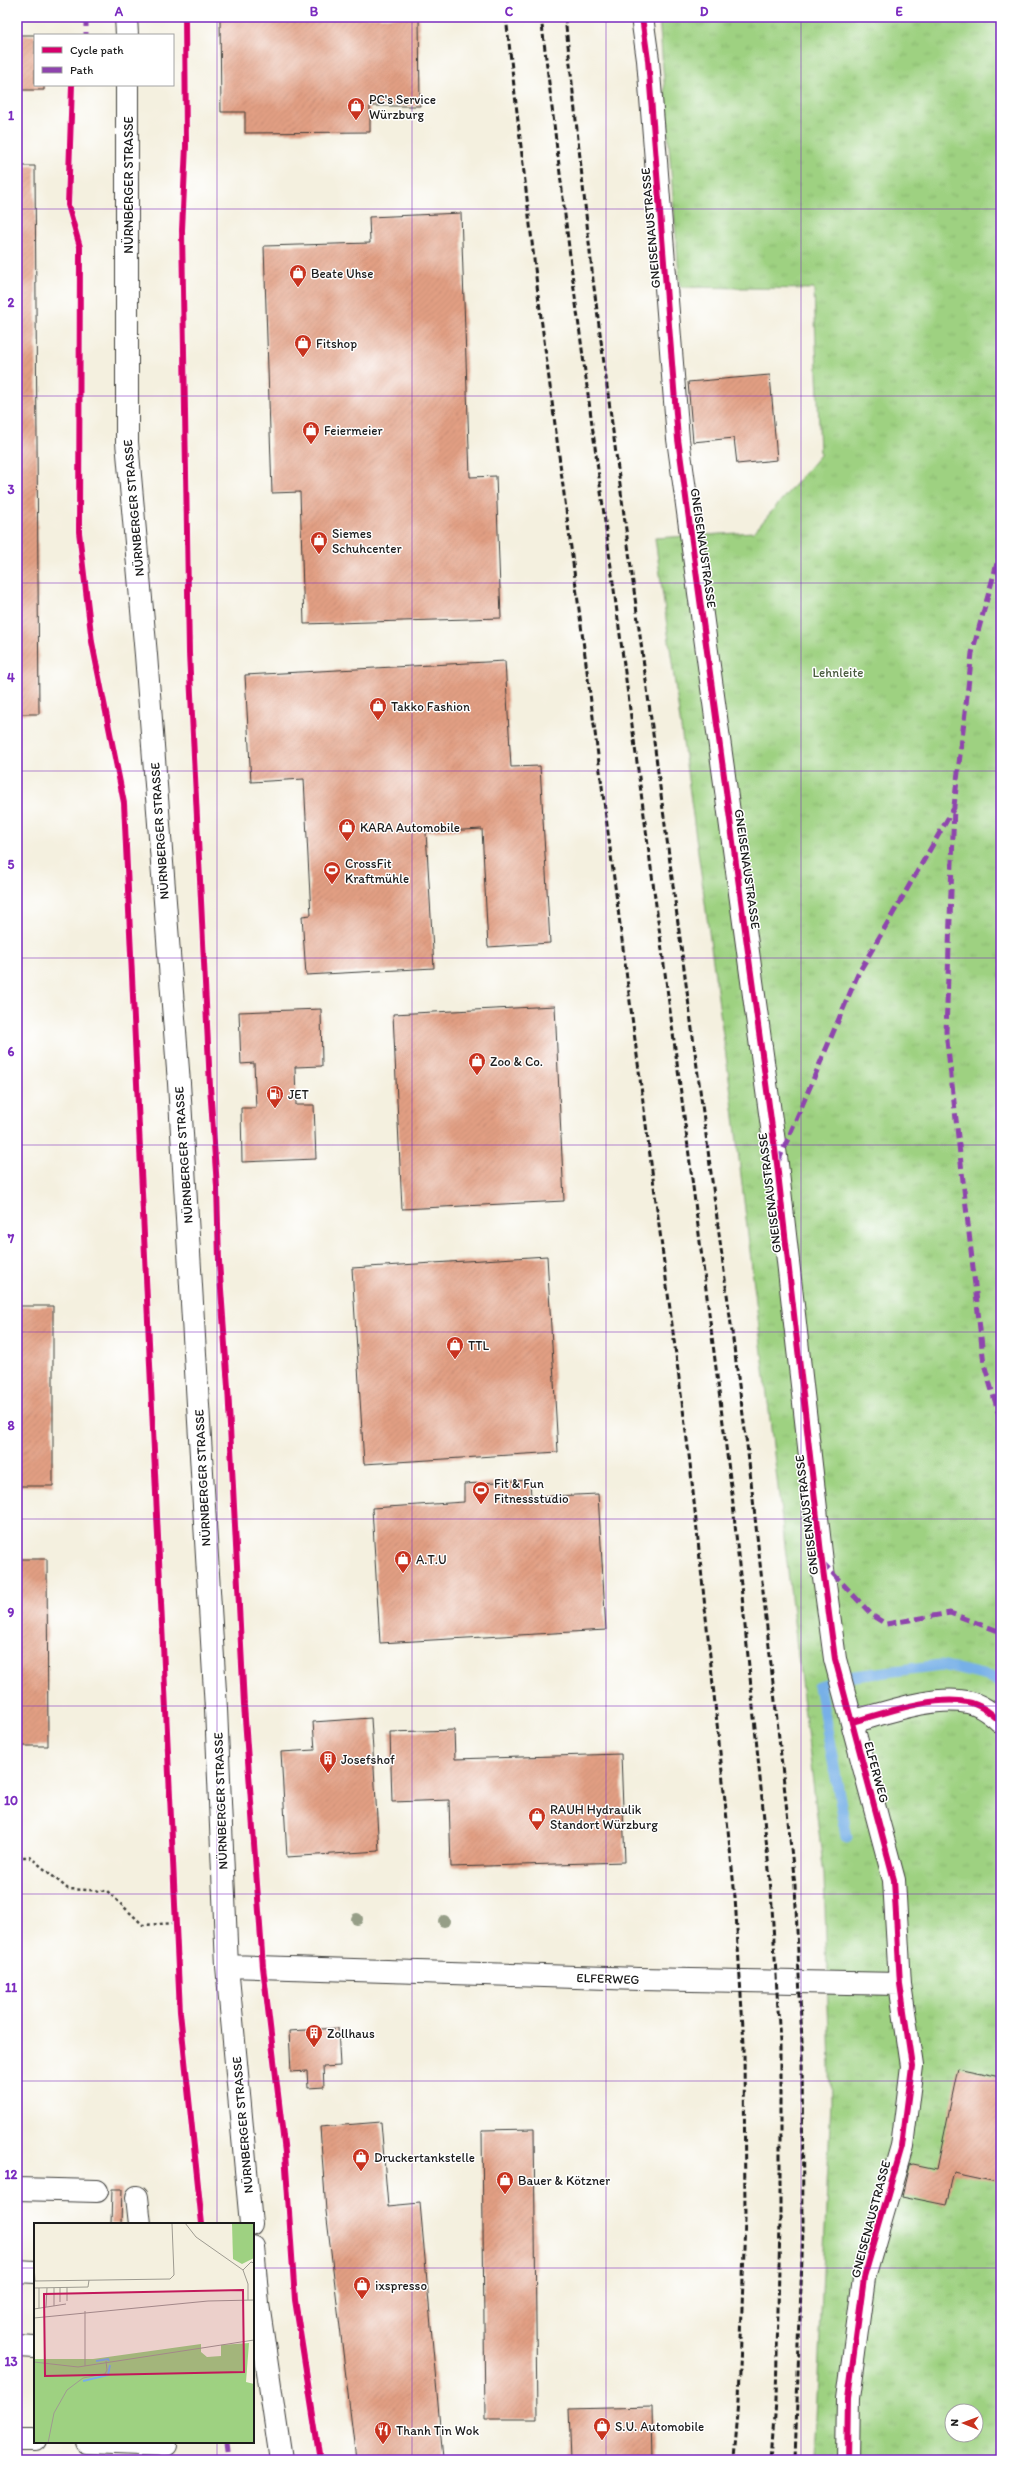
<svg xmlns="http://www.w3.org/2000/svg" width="1018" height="2477" font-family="Itim,sans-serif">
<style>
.park{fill:url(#park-tufts);stroke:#5d764e;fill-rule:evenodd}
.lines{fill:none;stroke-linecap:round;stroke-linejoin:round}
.stream{stroke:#77b0e7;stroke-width:11}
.building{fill:url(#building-hatch)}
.minor-casing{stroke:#3c3c39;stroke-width:24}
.path{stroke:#3c3c39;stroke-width:2.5;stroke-dasharray:3 3;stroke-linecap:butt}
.minor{stroke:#fff;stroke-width:22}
.rail{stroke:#1c1c1c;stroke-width:3;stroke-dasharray:6 3;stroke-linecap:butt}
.quiet{stroke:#8e44ad;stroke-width:5;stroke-dasharray:10 5;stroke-linecap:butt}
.cycleway-casing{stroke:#fff;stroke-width:8}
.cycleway{stroke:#d6006c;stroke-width:6}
.tree{fill:#969e87}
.grid{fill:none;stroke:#7b2cbf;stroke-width:1;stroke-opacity:0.55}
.labels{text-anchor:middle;stroke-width:3;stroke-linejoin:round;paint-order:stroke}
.poi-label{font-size:13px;fill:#1c1c1c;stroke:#fff;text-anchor:start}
.street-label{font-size:13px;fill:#1c1c1c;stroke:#fff}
.park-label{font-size:13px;fill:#4a5b3f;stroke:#fff}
.inset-river{fill:none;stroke:#77b0e7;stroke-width:2}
.inset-road{fill:none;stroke:#9e9b91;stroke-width:1}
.view{fill:#c2185b;fill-opacity:0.15;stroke:#c2185b;stroke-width:2}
.inset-edge{fill:none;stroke:#1c1c1c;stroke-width:2}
.neatline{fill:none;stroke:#7b2cbf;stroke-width:1.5}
.grid-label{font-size:13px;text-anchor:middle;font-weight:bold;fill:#7b2cbf}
</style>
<defs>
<pattern id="park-tufts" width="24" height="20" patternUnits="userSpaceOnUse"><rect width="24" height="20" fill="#9ed181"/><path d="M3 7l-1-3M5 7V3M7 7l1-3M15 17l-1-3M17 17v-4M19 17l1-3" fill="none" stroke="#88b36f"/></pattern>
<pattern id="building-hatch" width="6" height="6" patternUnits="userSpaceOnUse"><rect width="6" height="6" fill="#e29f83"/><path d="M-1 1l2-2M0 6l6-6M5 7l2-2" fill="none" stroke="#c18871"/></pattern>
</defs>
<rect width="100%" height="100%" fill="#fff"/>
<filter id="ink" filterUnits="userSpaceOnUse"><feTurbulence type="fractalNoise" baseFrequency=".025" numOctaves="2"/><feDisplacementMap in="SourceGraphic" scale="8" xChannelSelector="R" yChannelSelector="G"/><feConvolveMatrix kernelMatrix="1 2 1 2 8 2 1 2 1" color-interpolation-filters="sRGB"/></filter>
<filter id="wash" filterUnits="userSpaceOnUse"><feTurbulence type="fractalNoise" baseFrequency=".012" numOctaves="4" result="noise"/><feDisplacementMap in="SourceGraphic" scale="16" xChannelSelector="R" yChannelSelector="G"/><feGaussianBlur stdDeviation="0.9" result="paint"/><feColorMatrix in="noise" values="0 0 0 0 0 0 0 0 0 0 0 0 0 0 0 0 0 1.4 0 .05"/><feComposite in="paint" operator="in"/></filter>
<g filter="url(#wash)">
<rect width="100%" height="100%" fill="#f4f0df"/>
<!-- park -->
<path class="park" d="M 659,17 L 1001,17 L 1001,2460 L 814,2460 L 831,2102 L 824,1875 L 732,1100 L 655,538 L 754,532 L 820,455 L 814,289 L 680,287 ZM 952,2411 L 976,2411 L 976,2435 L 952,2435 Z"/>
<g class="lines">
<!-- stream -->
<path class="stream" d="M 847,1837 L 819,1686 L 854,1676 L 941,1665 L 991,1677 L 1001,1684"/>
</g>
<g id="blocks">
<!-- building -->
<path class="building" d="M 220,17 L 419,17 L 420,106 L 370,106 L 370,132 L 245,133 L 245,112 L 221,112 Z
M 17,35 L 35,35 L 35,85 L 44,85 L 44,90 L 17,90 Z
M 17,166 L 35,166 L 39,714 L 17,714 Z
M 461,213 L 470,477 L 496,476 L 501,618 L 304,624 L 300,492 L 272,493 L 264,246 L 370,243 L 369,217 Z
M 770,375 L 777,460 L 737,464 L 734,438 L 693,442 L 688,382 Z
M 505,661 L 511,767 L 540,766 L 550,943 L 488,947 L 482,829 L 426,832 L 434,968 L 306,975 L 302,916 L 311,915 L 304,779 L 251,782 L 245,675 Z
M 555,1006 L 564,1201 L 402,1209 L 393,1014 Z
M 321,1009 L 322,1066 L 295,1067 L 296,1105 L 314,1105 L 316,1159 L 242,1162 L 241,1108 L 256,1108 L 254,1063 L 241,1064 L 239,1012 Z
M 547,1256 L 558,1452 L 364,1464 L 352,1268 Z
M 17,1306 L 53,1306 L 53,1486 L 17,1486 Z
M 530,1480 L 531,1497 L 598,1494 L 606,1630 L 380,1643 L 372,1508 L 464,1502 L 464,1484 Z
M 17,1559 L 47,1559 L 48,1746 L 17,1746 Z
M 371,1718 L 379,1851 L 287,1857 L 281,1752 L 315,1750 L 313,1722 Z
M 454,1730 L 455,1759 L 621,1754 L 625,1862 L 451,1867 L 449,1800 L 392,1802 L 390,1732 Z
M 338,2028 L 340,2066 L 323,2067 L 324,2087 L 308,2088 L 307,2071 L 291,2072 L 289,2031 Z
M 958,2068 L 1001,2077 L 1001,2183 L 954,2173 L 946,2205 L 902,2196 L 909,2165 L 913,2164 L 937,2169 Z
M 381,2122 L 388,2206 L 420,2203 L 443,2460 L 356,2460 L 326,2211 L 320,2127 Z
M 534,2129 L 537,2419 L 485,2419 L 482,2130 Z
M 112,2189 L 122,2189 L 121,2224 L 111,2224 Z
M 652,2407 L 653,2460 L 571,2460 L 569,2409 Z"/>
</g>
</g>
<g filter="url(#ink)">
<use href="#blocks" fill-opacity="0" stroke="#3c3c39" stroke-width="1"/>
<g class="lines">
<defs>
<path id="minor" d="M 126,17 L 127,35
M 642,17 L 648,60 L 678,439 L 777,1164 L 822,1562 L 835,1659 L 894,1880 L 900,1984 L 912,2066 L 902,2146 L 864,2278 L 848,2398 L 847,2460
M 127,85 L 127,442 L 146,655 L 179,1083 L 216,1709 L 227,1966 L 251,2224
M 852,1722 C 885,1713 934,1695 967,1702 C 980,1704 991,1713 1001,1722
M 227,1966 L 640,1979 L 900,1984
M 17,2189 L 97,2191
M 137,2197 L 140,2224
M 253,2247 L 258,2304 L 281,2460
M 17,2271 L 35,2272
M 17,2346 L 35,2347
M 17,2440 L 35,2440
M 87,2442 L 166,2445"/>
</defs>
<!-- minor casing -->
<use href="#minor" class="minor-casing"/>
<!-- path -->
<path class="path" d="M 17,1857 L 30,1857 L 68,1889 L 107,1891 L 143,1925 L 176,1923"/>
<!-- minor -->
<use href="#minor" class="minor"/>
<!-- rail -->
<path class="rail" d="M 506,17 L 538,294 L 690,1463 L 735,1897 L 744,2044 L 745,2218 L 739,2400 L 734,2460
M 541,17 L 574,289 L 683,1108 L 732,1494 L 771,1890 L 780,2043 L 780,2222 L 776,2400 L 772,2460
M 565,17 L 593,280 L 748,1453 L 795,1885 L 802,2042 L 803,2229 L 795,2460"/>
<!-- quiet -->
<path class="quiet" d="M 86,17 L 86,35
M 1001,549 L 972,653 L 954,806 L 946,1032 L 984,1364 L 1001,1421
M 778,1162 L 858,974 L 954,808
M 822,1562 L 873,1616 L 886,1624 L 950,1613 L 1001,1632
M 227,2442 L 229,2460"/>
<defs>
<path id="cycleway" d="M 185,17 L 186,146 L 182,230 L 189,653 L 210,1086 L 217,1187 L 219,1261 L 228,1387 L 244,1705 L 263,1967 L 285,2153 L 295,2300 L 320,2460
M 642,17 L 648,60 L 678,439 L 777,1164 L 822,1562 L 835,1659 L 894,1880 L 900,1984 L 912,2066 L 902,2146 L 864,2278 L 848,2398 L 847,2460
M 72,85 L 68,205 L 80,247 L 79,532 L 92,642 L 124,803 L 180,2012 L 202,2224
M 852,1722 C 885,1713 934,1695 967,1702 C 980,1704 991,1713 1001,1722"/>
</defs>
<!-- cycleway casing -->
<use href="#cycleway" class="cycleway-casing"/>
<!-- cycleway -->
<use href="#cycleway" class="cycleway"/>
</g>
<!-- trees -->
<g class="tree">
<circle cx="357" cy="1919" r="6"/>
<circle cx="444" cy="1921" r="6"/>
</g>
</g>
<!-- grid -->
<path class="grid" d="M 217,17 L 217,2224M 412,17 L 412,2460M 606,17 L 606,2460M 801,17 L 801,2460M 17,209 L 1001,209M 17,396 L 1001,396M 17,583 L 1001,583M 17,771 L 1001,771M 17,958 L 1001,958M 17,1145 L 1001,1145M 17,1332 L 1001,1332M 17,1519 L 1001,1519M 17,1706 L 1001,1706M 17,1894 L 1001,1894M 17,2081 L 1001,2081M 17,2268 L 35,2268M 253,2268 L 1001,2268M 217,2442 L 217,2460"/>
<!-- icons -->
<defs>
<symbol id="shop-pin" viewBox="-11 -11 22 30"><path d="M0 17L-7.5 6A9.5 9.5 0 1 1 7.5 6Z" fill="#c8321e" stroke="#fff"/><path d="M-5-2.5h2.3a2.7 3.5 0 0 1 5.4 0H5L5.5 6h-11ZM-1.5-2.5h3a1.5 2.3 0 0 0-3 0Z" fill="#fff"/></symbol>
<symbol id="stadium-pin" viewBox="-11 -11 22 30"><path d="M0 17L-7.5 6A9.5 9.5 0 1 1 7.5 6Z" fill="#c8321e" stroke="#fff"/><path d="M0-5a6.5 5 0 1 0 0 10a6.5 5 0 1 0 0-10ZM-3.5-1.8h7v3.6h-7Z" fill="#fff"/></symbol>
<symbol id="fuel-pin" viewBox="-11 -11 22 30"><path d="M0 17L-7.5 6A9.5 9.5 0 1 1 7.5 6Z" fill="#c8321e" stroke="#fff"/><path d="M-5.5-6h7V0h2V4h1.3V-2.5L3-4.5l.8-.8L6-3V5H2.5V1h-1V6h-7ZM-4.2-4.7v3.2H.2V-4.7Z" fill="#fff"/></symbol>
<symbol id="building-pin" viewBox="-11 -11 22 30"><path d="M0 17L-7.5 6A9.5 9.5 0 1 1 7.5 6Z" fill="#c8321e" stroke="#fff"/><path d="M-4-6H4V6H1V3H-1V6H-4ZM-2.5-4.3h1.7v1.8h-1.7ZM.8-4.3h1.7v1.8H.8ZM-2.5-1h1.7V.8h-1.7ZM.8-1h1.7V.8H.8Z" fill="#fff"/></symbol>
<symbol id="restaurant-pin" viewBox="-11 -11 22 30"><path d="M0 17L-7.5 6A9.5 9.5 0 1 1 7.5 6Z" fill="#c8321e" stroke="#fff"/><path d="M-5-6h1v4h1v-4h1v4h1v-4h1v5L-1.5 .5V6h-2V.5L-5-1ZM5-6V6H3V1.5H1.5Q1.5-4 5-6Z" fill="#fff"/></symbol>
</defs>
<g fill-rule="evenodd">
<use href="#shop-pin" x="346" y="96" width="20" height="27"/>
<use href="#shop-pin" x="288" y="263" width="20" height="27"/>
<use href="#shop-pin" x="293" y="333" width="20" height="27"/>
<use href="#shop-pin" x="301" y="420" width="20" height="27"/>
<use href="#shop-pin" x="309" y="530" width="20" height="27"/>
<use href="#shop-pin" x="368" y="696" width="20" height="27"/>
<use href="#shop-pin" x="337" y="817" width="20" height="27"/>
<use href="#stadium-pin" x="322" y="860" width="20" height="27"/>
<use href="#shop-pin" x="467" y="1051" width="20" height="27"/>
<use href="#fuel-pin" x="265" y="1084" width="20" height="27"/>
<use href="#shop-pin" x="445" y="1335" width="20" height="27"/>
<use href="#stadium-pin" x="471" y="1480" width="20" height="27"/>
<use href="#shop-pin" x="393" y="1549" width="20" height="27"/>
<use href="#building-pin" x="318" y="1749" width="20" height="27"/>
<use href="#shop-pin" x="527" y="1806" width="20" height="27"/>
<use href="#building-pin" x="304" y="2023" width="20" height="27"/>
<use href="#shop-pin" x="351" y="2147" width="20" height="27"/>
<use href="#shop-pin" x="495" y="2170" width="20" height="27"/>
<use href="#shop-pin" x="352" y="2275" width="20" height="27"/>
<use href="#shop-pin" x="592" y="2416" width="20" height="27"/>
<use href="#restaurant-pin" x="373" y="2420" width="20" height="27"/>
</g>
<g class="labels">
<!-- poi labels -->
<g class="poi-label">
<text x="369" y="104">PC's Service<tspan x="369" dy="15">Würzburg</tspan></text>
<text x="311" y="278">Beate Uhse</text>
<text x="316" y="348">Fitshop</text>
<text x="324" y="435">Feiermeier</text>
<text x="332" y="538">Siemes<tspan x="332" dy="15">Schuhcenter</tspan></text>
<text x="391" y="711">Takko Fashion</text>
<text x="360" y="832">KARA Automobile</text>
<text x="345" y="868">CrossFit<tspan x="345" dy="15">Kraftmühle</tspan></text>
<text x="490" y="1066">Zoo &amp; Co.</text>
<text x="288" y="1099">JET</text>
<text x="468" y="1350">TTL</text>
<text x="494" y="1488">Fit &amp; Fun<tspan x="494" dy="15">Fitnessstudio</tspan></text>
<text x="416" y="1564">A.T.U</text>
<text x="341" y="1764">Josefshof</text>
<text x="550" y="1814">RAUH Hydraulik<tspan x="550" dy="15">Standort Würzburg</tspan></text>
<text x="327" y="2038">Zollhaus</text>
<text x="374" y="2162">Druckertankstelle</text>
<text x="518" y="2185">Bauer &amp; Kötzner</text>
<text x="375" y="2290">ixspresso</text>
<text x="615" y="2431">S.U. Automobile</text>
<text x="396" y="2435">Thanh Tin Wok</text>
</g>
<!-- street labels -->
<g class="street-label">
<text transform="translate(128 185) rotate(-90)" y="5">NÜRNBERGER STRASSE</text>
<text transform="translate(650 228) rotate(-95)" y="5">GNEISENAUSTRASSE</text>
<text transform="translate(133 508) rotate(-95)" y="5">NÜRNBERGER STRASSE</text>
<text transform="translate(704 548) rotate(82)" y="5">GNEISENAUSTRASSE</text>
<text transform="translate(159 831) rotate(-94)" y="5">NÜRNBERGER STRASSE</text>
<text transform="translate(748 869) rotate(82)" y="5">GNEISENAUSTRASSE</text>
<text transform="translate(183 1155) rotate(-94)" y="5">NÜRNBERGER STRASSE</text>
<text transform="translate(769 1193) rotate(-97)" y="5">GNEISENAUSTRASSE</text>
<text transform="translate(202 1478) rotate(-93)" y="5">NÜRNBERGER STRASSE</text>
<text transform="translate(806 1515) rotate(-97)" y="5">GNEISENAUSTRASSE</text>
<text transform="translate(877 1772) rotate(75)" y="5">ELFERWEG</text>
<text transform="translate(220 1801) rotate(-92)" y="5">NÜRNBERGER STRASSE</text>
<text transform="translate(608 1978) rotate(2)" y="5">ELFERWEG</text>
<text transform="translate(242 2125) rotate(-95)" y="5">NÜRNBERGER STRASSE</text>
<text transform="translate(870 2219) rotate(-75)" y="5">GNEISENAUSTRASSE</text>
</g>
<!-- park labels -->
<g class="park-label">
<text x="838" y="677">Lehnleite</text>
</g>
</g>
<!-- overview -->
<g transform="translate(34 2223)">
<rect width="220" height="220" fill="#f4f0df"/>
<path d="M 198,0 L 220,0 L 220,35 L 208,41 L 199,36 Z" fill="#9ed181"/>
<path d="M 215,120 L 212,159 L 220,161 L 220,220 L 0,220 L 0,136 L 59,136 L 167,121 L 167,129 L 173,134 L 187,133 L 187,122 Z" fill="#9ed181"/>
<path class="inset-river" d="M 62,138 L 74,136 L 75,138M 49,158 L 74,152 L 76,142"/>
<path class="inset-road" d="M 151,0 L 162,14 L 209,47 L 214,61 L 214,77M 0,41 L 1,58 L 136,56 L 140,52 L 138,1M 209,47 L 217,39 L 220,40M 33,64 L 33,78M 0,65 L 54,64 L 55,57M 5,65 L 5,85M 20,65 L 20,83M 26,79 L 26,64M 12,84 L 13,65M 0,86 L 32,81M 0,95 L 174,78 L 220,77M 0,139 L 44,144 L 220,117M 51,143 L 51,88M 14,220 L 20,190 L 33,167 L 49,155 L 71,151 L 73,147 L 72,138"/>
<path class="view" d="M 209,67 L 210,149 L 11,153 L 10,71 Z"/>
<rect width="220" height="220" class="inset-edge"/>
</g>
<!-- margin -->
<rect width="1018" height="2477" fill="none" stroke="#fff" stroke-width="44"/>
<!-- legend -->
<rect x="34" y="34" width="140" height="52" fill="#ffffff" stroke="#a4a4a4"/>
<rect x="42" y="47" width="20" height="6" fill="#d6006c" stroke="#a4a4a4"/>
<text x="70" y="54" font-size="12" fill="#1c1c1c">Cycle path</text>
<rect x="42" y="67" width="20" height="6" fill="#8e44ad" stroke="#a4a4a4"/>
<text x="70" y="74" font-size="12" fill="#1c1c1c">Path</text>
<!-- north arrow -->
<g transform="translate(964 2423) rotate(271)"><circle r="19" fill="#ffffff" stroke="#a4a4a4"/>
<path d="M0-3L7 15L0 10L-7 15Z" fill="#c8321e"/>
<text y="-6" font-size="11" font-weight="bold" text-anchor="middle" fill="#1c1c1c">N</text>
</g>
<rect x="22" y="22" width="974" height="2433" class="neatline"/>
<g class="grid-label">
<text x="119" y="16">A</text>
<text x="314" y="16">B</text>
<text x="509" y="16">C</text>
<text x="704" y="16">D</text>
<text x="899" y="16">E</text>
<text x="11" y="120">1</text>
<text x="11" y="307">2</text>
<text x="11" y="494">3</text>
<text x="11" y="682">4</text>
<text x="11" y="869">5</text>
<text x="11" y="1056">6</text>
<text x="11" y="1243">7</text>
<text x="11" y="1430">8</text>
<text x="11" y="1617">9</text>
<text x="11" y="1805">10</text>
<text x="11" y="1992">11</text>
<text x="11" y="2179">12</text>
<text x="11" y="2366">13</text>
</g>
</svg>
